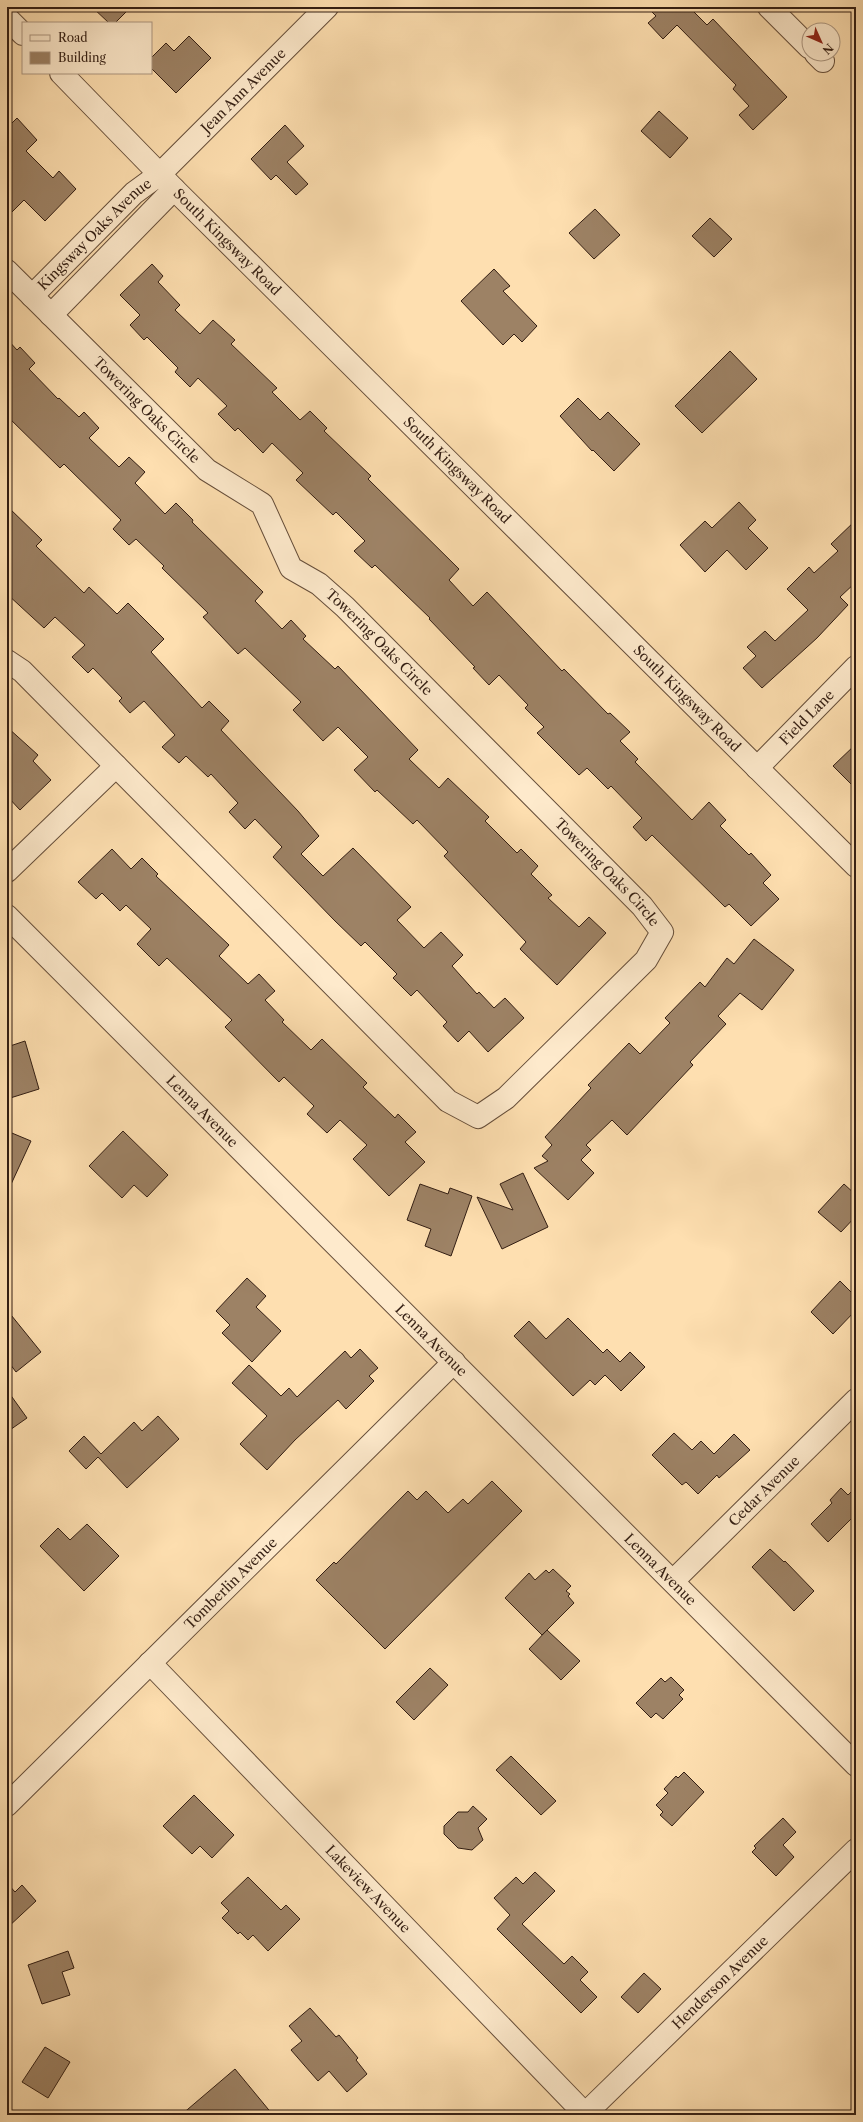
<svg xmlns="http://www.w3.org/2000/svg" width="863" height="2122" font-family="'Libre Caslon Text',serif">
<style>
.building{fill:#9d8265;stroke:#331e13}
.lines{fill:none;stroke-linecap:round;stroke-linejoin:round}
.minor-casing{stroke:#664e3a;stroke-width:24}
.tertiary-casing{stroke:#664e3a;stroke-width:24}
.minor{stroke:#feeacc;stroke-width:22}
.tertiary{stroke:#feeacc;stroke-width:22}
.labels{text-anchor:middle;stroke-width:3;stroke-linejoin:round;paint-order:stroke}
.street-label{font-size:14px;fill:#331e13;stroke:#feeacc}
</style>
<rect width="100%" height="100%" fill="#fedfb0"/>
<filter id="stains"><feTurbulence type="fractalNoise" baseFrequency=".005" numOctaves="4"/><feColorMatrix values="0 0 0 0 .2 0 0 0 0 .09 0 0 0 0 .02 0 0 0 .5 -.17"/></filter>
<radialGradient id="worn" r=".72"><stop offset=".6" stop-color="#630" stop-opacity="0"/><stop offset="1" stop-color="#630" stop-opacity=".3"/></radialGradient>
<!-- building -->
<path class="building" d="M 92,7 L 131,7 L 115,23 L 109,23 Z
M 647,7 L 695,7 L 692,10 L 707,25 L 713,19 L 787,97 L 753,130 L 739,115 L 749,106 L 733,89 L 736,85 L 677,25 L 663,39 L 648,23 L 656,16 Z
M 189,36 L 211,58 L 176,93 L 151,68 L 151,58 L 166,43 L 174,51 Z
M 659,111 L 688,138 L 670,158 L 641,131 Z
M 17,118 L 37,140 L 26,151 L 53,178 L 59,171 L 76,189 L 45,221 L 24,200 L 7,217 L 7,128 Z
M 285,125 L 304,146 L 287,162 L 308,184 L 296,195 L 276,175 L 271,180 L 251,159 Z
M 595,209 L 620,235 L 594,259 L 569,233 Z
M 710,218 L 732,239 L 714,257 L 692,236 Z
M 152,264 L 163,276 L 158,282 L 180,305 L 175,310 L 200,334 L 213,320 L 235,340 L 231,344 L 277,388 L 272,392 L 300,420 L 310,411 L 327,428 L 324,431 L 371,476 L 368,479 L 459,569 L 449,580 L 473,606 L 487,592 L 562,671 L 564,669 L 608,714 L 610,713 L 630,732 L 620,741 L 638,759 L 635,762 L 692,820 L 709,802 L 726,820 L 720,826 L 749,855 L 751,853 L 771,875 L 763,883 L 779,899 L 751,926 L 729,904 L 725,907 L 652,835 L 646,841 L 633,827 L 642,818 L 611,786 L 608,789 L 587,768 L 579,775 L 537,733 L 544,727 L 525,708 L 528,705 L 499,675 L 489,685 L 473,668 L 475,667 L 429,619 L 430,618 L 375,565 L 372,568 L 354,551 L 365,541 L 336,512 L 333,515 L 296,480 L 303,473 L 272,443 L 263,453 L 238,428 L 235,431 L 218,414 L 227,406 L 198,378 L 190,387 L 175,372 L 178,368 L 147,337 L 144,340 L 130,325 L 140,315 L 120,295 Z
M 494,269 L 510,286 L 503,291 L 537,326 L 522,342 L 514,334 L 503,345 L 461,301 Z
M 7,339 L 17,350 L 20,347 L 35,363 L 29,369 L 58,399 L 59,398 L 79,417 L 84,412 L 99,428 L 89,438 L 119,467 L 129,457 L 145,472 L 135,483 L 165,514 L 176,503 L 193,520 L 192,522 L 263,592 L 255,601 L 282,629 L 291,620 L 306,636 L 303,639 L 335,669 L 338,666 L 418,750 L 409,759 L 439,788 L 448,778 L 489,817 L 485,821 L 517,853 L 521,849 L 538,866 L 531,874 L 552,895 L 548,898 L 579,927 L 589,917 L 606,933 L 557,985 L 520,949 L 526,942 L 444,856 L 448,852 L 417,820 L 413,824 L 377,790 L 375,792 L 354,770 L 368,757 L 338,727 L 323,741 L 293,710 L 301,702 L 245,648 L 238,654 L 203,617 L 208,613 L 162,568 L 164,566 L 136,539 L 129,545 L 113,529 L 121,520 L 64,464 L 60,468 L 7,416 Z
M 730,351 L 757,379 L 702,433 L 675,406 Z
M 578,398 L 600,420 L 608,412 L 640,444 L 614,471 L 593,450 L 592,451 L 560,416 Z
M 739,502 L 756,520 L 748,528 L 768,548 L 746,570 L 727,550 L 705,572 L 680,545 L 705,521 L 712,528 Z
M 7,506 L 42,540 L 36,546 L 84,593 L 89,587 L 117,614 L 128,603 L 164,639 L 151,652 L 202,708 L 209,701 L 229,721 L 221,730 L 298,811 L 319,836 L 301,854 L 323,876 L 353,848 L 411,907 L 397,920 L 424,948 L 441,932 L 463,955 L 452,966 L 477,994 L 479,992 L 494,1008 L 505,998 L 524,1018 L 488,1052 L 469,1031 L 458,1042 L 443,1026 L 447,1022 L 417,990 L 411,996 L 393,978 L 397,974 L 365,942 L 361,946 L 335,921 L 273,857 L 282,847 L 255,819 L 245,829 L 229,812 L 238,803 L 211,774 L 208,777 L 186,756 L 179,763 L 162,747 L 175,735 L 144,701 L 130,713 L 119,701 L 122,698 L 93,668 L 88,673 L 72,657 L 85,645 L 55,617 L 44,628 L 7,594 Z
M 856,520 L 856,582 L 840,597 L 848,605 L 817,638 L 762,688 L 743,668 L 756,656 L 747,647 L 765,631 L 775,641 L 808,610 L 787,589 L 809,567 L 814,573 L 838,551 L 831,544 Z
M 7,727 L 38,755 L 33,761 L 51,780 L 20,810 L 7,796 Z
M 856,744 L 856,789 L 833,766 Z
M 112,849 L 131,869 L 142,858 L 158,874 L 156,876 L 229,945 L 219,956 L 248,984 L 259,974 L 275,991 L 265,1000 L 284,1020 L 282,1022 L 311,1050 L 322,1039 L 367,1083 L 363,1087 L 395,1118 L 398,1114 L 416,1132 L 405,1142 L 425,1162 L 389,1196 L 353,1159 L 367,1145 L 340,1120 L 327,1133 L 307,1114 L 314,1106 L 284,1077 L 279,1082 L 225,1027 L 232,1020 L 167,958 L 159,966 L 137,944 L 151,929 L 126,905 L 120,911 L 102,893 L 96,899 L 78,882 Z
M 754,939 L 794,970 L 762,1010 L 740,993 L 718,1016 L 726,1024 L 690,1062 L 693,1065 L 627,1135 L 612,1120 L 586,1145 L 591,1150 L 581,1160 L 594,1173 L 568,1200 L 534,1168 L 548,1161 L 542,1156 L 552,1145 L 545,1137 L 591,1088 L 588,1085 L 629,1043 L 640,1054 L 670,1023 L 665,1018 L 700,982 L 705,987 L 727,958 L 734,964 Z
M 25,1041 L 39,1089 L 7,1099 L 7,1047 Z
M 7,1131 L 31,1141 L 7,1193 Z
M 123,1131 L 168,1175 L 147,1197 L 134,1185 L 122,1198 L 89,1166 Z
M 523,1173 L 548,1227 L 502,1249 L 477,1197 L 513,1210 L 500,1184 Z
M 420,1184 L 448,1194 L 450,1188 L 472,1196 L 451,1256 L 425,1246 L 431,1229 L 407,1220 Z
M 844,1184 L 856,1195 L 856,1216 L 841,1232 L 818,1212 Z
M 247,1278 L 266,1296 L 256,1307 L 281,1331 L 252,1362 L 222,1333 L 230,1325 L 216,1311 Z
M 840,1281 L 856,1297 L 856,1310 L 833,1334 L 811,1312 Z
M 7,1310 L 41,1352 L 16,1372 L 7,1360 Z
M 568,1318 L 603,1353 L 607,1349 L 620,1362 L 630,1352 L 645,1367 L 621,1391 L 605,1375 L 595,1385 L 590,1380 L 573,1396 L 514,1336 L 529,1321 L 546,1339 Z
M 360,1349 L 378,1368 L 369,1376 L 374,1381 L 346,1409 L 338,1400 L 295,1440 L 267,1470 L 240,1444 L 267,1416 L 232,1383 L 249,1365 L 281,1396 L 289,1388 L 297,1397 L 345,1351 L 351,1358 Z
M 7,1390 L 27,1418 L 7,1432 Z
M 158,1416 L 179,1439 L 127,1488 L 98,1457 L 86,1469 L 69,1451 L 84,1436 L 101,1454 L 134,1422 L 142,1431 Z
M 674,1433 L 692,1450 L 701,1441 L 714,1454 L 734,1434 L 750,1450 L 719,1478 L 717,1475 L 698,1494 L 686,1482 L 682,1485 L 652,1455 Z
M 492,1481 L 522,1511 L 385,1649 L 316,1580 L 334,1562 L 336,1564 L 408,1491 L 417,1500 L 426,1491 L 448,1513 L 463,1499 L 468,1504 Z
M 856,1487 L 856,1514 L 828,1542 L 811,1524 L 832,1503 L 830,1500 L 841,1488 L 848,1495 Z
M 87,1524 L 119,1556 L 84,1591 L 40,1546 L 58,1528 L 70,1540 Z
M 770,1549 L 784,1562 L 785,1561 L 814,1591 L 794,1611 L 752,1567 Z
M 553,1569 L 571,1586 L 566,1591 L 570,1594 L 568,1596 L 574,1603 L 542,1635 L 505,1598 L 529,1573 L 535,1580 L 546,1570 L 549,1573 Z
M 547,1630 L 580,1661 L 561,1680 L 529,1649 Z
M 430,1668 L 448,1685 L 414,1720 L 396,1702 Z
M 671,1677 L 684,1690 L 679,1695 L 683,1699 L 663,1719 L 656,1713 L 651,1718 L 636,1703 L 661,1678 L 665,1682 Z
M 511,1756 L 556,1801 L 541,1815 L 496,1770 Z
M 684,1772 L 704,1792 L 672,1826 L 660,1815 L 663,1812 L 656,1805 L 668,1793 L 664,1789 L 676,1776 L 678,1778 Z
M 194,1795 L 234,1835 L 212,1858 L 200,1846 L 192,1854 L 163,1826 Z
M 473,1806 L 487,1819 L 478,1828 L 483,1840 L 472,1850 L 458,1848 L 444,1834 L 444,1826 L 458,1812 L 468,1812 Z
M 783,1818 L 796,1832 L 783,1845 L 794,1857 L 776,1876 L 752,1852 L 756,1848 L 754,1846 Z
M 535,1872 L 555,1891 L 522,1924 L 564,1964 L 572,1956 L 588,1972 L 580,1980 L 597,1997 L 581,2013 L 497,1929 L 510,1915 L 494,1898 L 516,1877 L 523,1884 Z
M 248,1877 L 281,1910 L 286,1905 L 300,1919 L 268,1951 L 253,1935 L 248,1940 L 240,1932 L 238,1934 L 222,1918 L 229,1911 L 221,1903 Z
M 7,1883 L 15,1892 L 22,1885 L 36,1901 L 7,1928 Z
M 68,1951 L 74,1968 L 62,1972 L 70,1995 L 42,2004 L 28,1965 Z
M 644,1973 L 661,1989 L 638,2013 L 621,1997 Z
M 310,2008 L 336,2037 L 339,2035 L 358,2058 L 356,2060 L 367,2074 L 347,2092 L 329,2071 L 318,2081 L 291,2050 L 302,2041 L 289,2026 Z
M 45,2047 L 70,2062 L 48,2098 L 22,2082 Z
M 235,2069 L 273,2115 L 181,2115 Z"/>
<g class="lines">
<defs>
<g id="minor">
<path d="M 769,7 L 809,47"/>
<path d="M 816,54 L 823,61"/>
<path id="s1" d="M 7,271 L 207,470 L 262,504 L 291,568 L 319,584 L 345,607 L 642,906 L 662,932 L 646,960 L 506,1098 L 478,1117 L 448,1101 L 22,671 L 7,661"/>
<path id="s2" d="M 32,296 L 134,193 L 160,174 L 327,7"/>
<path d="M 51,315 L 174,189"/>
<path id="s3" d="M 757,768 L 856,667"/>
<path d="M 7,871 L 116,766"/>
<path id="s4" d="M 7,916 L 856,1765"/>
<path id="s5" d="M 673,1581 L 856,1400"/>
<path id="s6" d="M 150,1663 L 586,2115"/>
<path id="s7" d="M 7,1805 L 454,1362"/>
<path id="s8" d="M 584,2115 L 856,1850"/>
</g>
<g id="tertiary">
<path d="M 7,18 L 23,34"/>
<path id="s9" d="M 61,73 L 174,189 L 856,866"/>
</g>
</defs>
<!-- minor casing -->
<use href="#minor" class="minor-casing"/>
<!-- tertiary casing -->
<use href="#tertiary" class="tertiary-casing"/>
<!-- minor -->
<use href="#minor" class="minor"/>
<!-- tertiary -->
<use href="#tertiary" class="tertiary"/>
</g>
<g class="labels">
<!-- street labels -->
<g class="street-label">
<text dy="5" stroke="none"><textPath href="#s2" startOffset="295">Jean Ann Avenue</textPath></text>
<text dy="5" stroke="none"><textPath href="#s2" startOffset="88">Kingsway Oaks Avenue</textPath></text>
<text dy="5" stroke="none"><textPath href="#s9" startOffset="237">South Kingsway Road</textPath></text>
<text dy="5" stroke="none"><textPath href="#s1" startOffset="197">Towering Oaks Circle</textPath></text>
<text dy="5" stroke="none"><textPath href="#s9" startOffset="561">South Kingsway Road</textPath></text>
<text dy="5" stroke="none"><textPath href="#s1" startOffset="533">Towering Oaks Circle</textPath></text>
<text dy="5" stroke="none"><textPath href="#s9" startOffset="885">South Kingsway Road</textPath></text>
<text dy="5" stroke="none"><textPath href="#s3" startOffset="71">Field Lane</textPath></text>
<text dy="5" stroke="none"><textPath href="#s1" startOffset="857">Towering Oaks Circle</textPath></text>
<text dy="5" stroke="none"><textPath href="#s4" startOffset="276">Lenna Avenue</textPath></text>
<text dy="5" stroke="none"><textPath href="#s4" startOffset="600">Lenna Avenue</textPath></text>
<text dy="5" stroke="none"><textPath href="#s5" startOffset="128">Cedar Avenue</textPath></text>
<text dy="5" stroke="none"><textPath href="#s4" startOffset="924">Lenna Avenue</textPath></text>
<text dy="5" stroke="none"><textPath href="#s7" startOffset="315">Tomberlin Avenue</textPath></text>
<text dy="5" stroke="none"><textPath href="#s6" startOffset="314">Lakeview Avenue</textPath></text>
<text dy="5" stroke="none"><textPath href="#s8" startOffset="190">Henderson Avenue</textPath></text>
</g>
</g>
<!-- margin -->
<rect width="863" height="2122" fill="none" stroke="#fedfb0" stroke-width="24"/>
<rect x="8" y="8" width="847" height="2106" fill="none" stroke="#331e13" stroke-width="2"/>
<rect x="12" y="12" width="839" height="2098" fill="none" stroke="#331e13"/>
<!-- legend -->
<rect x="22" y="22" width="130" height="52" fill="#feeacc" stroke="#ad9882"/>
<rect x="30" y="35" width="20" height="6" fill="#feeacc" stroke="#ad9882"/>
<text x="58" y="42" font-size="12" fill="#331e13">Road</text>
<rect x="30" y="52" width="20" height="12" fill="#9d8265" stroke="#ad9882"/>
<text x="58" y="62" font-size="12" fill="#331e13">Building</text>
<!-- north arrow -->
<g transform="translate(821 42) rotate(135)"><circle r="19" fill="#feeacc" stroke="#ad9882"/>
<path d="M0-3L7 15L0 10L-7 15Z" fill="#8f2418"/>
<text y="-6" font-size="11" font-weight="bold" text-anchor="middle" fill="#331e13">N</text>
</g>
<rect width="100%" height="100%" filter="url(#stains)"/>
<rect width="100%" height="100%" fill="url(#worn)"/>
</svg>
